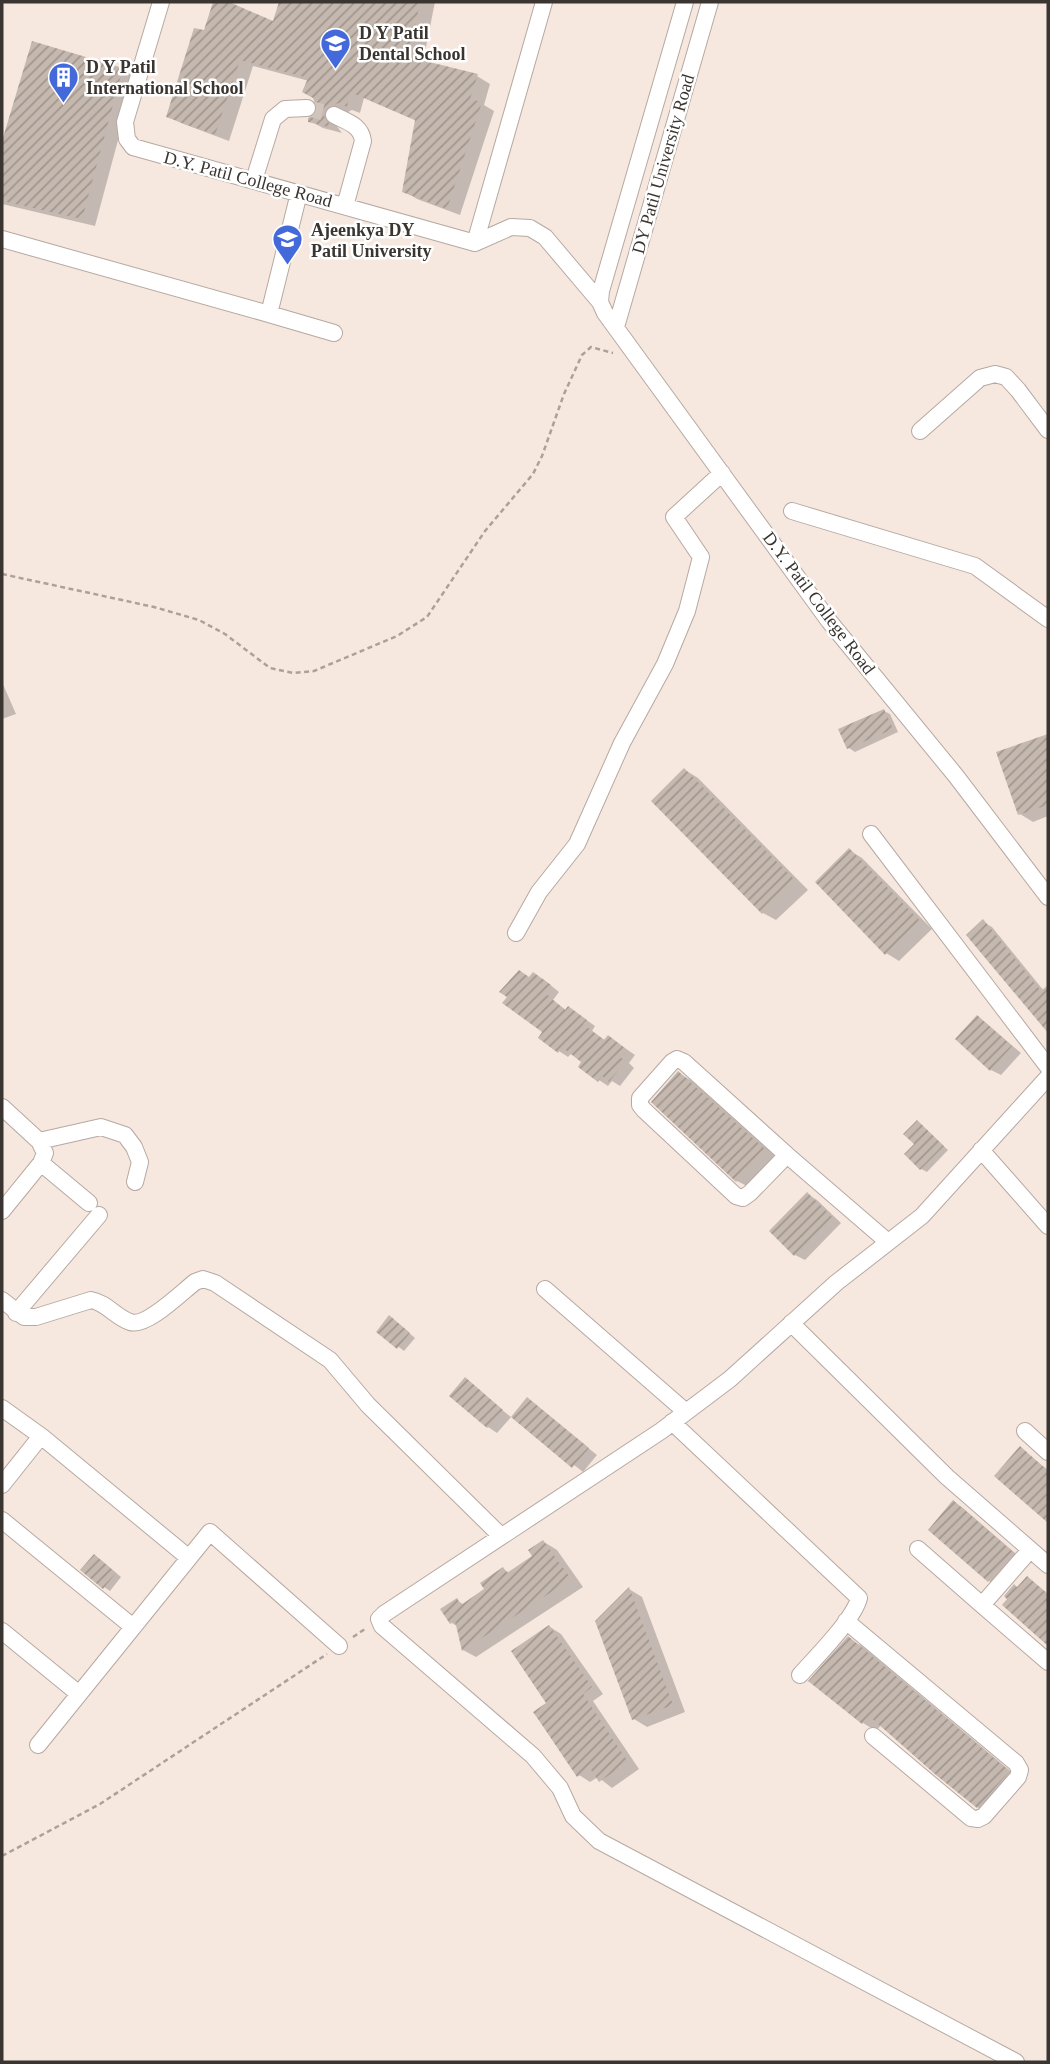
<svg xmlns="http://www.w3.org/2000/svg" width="1050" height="2064" font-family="'Times New Roman',serif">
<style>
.shadow{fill:#0003}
.building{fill:url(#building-hatch)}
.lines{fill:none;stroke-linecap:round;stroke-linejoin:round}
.minor-tunnel{stroke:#d0c4bc;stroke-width:16;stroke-dasharray:16 8;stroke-linecap:butt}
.minor-casing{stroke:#b6a9a1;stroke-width:18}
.path{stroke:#aca19a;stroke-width:2.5;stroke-dasharray:5 3.5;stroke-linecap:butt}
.minor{stroke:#fff;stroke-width:16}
.labels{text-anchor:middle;stroke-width:5;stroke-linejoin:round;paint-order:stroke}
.poi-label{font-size:18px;font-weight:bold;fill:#3a3531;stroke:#fff;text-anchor:start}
.street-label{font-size:18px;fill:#3a3531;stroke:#fff}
</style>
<defs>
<pattern id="building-hatch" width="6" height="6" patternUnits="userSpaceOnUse" patternTransform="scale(1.75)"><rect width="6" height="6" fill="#c5b8af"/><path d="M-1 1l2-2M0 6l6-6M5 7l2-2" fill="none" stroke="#a1968f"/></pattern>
</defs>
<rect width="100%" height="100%" fill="#f6e8df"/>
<!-- shadow -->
<path class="shadow" d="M 215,2 L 225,2 L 274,23 L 281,2 L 435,2 L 423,62 L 477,76 L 490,84 L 484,105 L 494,111 L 460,215 L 417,199 L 404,191 L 417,121 L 364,98 L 360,113 L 352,110 L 338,117 L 336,125 L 342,133 L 323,128 L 310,121 L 318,113 L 319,107 L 309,81 L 253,66 L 229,141 L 181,123 L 168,116 L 205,32 Z
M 33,43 L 122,69 L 135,77 L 95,226 L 2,204 L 2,147 Z
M 2,682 L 16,714 L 2,719 Z
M 884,711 L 890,714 L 898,732 L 855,752 L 849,748 Z
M 1048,736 L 1048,816 L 1033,822 L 1020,814 L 999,753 Z
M 685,770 L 698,778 L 808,890 L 776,920 L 763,913 Z
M 849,850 L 862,858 L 932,929 L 899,961 L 886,953 Z
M 983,922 L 992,927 L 1044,991 L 1048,987 L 1048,1028 L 1045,1026 Z
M 530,978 L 543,979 L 559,992 L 553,1000 L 567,1011 L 569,1008 L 578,1014 L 595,1026 L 592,1031 L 606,1041 L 609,1037 L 635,1055 L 629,1063 L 634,1068 L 620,1086 L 612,1081 L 608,1086 L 599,1080 L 584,1062 L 572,1053 L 568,1057 L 559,1051 L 545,1031 Z
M 977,1017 L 986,1023 L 1021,1053 L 1001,1075 L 991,1070 Z
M 679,1073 L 692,1081 L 779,1159 L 751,1188 L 737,1181 L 653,1102 Z
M 917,1122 L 948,1150 L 927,1172 L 921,1169 L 916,1144 Z
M 807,1194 L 817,1200 L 841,1223 L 805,1260 L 795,1255 Z
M 395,1321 L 415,1338 L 404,1351 L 378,1331 Z
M 465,1380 L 511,1417 L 497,1433 L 488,1427 Z
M 527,1399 L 597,1455 L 583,1472 L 513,1417 Z
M 1020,1448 L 1048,1470 L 1048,1520 L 997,1475 Z
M 954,1502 L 963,1508 L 1022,1559 L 998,1587 L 989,1581 Z
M 544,1542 L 557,1550 L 583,1587 L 476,1657 L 463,1650 L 458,1627 L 452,1623 L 457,1600 L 464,1605 L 486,1590 L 503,1569 L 510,1573 L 534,1557 Z
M 101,1560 L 121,1577 L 110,1591 L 104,1587 Z
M 629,1589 L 642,1597 L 685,1712 L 647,1727 L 634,1719 Z
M 550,1627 L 561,1634 L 603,1694 L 593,1701 L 639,1769 L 612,1788 L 598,1777 L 590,1782 L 579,1775 L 549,1703 Z
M 848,1639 L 862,1646 L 1021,1780 L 990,1814 L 977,1807 L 882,1724 L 876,1731 L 863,1723 L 811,1681 Z"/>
<!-- building -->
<path class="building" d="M 213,2 L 229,2 L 273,21 L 279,2 L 420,2 L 409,57 L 478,74 L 470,99 L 482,102 L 447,209 L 402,192 L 415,120 L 350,92 L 347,107 L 338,103 L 325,110 L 324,116 L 330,125 L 329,127 L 308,122 L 308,118 L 316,113 L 317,108 L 313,98 L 302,92 L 308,78 L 240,60 L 215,135 L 166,117 L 194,28 L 204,30 Z
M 32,41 L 123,68 L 82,219 L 2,201 L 2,141 Z
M 884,709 L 893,729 L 847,749 L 838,729 Z
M 1048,734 L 1048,805 L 1018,815 L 996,752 Z
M 684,768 L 796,881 L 762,914 L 651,801 Z
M 849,848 L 920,921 L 885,955 L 815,882 Z
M 983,919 L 1041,991 L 1048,985 L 1048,1033 L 966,935 Z
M 519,970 L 529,977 L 533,972 L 551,985 L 545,993 L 565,1010 L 568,1006 L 587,1020 L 583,1024 L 604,1040 L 608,1035 L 626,1049 L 620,1057 L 626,1061 L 609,1082 L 602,1076 L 598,1082 L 578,1067 L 581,1062 L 562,1047 L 558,1053 L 538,1038 L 542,1032 L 502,1003 L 507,997 L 499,992 Z
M 977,1015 L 1012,1046 L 990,1071 L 955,1039 Z
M 678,1071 L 767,1151 L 736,1182 L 651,1102 Z
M 917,1120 L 944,1146 L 920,1170 L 904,1154 L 914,1144 L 903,1134 Z
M 807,1192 L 832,1217 L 794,1256 L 769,1231 Z
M 389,1315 L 410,1333 L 397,1349 L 376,1332 Z
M 465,1377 L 503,1410 L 487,1428 L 449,1396 Z
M 527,1397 L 589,1448 L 572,1468 L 511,1417 Z
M 1020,1446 L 1048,1471 L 1048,1523 L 994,1476 Z
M 953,1500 L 1014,1553 L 988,1582 L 928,1530 Z
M 543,1540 L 571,1579 L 462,1651 L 455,1621 L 450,1624 L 440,1609 L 457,1598 L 461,1605 L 484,1589 L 480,1583 L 503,1567 L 507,1573 L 532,1556 L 528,1550 Z
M 94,1554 L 116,1573 L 103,1589 L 80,1570 Z
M 1027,1576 L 1048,1594 L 1048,1646 L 1002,1605 L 1007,1599 L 1004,1596 L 1014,1584 L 1017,1587 Z
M 629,1587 L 673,1705 L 632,1720 L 595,1621 Z
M 549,1625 L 592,1687 L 583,1694 L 628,1762 L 599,1782 L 590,1768 L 577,1777 L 540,1722 L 533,1712 L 546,1703 L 511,1651 Z
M 848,1636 L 1008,1770 L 1009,1772 L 977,1808 L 936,1775 L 869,1716 L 862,1724 L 808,1681 Z"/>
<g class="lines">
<!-- minor-tunnel -->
<path class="minor-tunnel" d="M 307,108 L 334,115"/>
<defs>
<path id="minor" d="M 161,2 L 125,122 L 127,139 L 133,147 L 475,243 L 511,227 L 530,228 L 545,237 L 600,302 L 605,313 L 829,621 L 956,776 L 1048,897
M 334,115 C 347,122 361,125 363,141 L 345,206
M 254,180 L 273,119 L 285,109 L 307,108
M 2,239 L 269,314 L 299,193
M 475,243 L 544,2
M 600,302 L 601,291 L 685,2
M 269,314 L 334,333
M 616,327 L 710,2
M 920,431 L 980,378 L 995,374 L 1006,377 L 1018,390 L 1048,430
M 792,511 L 975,566 L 1048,619
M 871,834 L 1048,1067
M 516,933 L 539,892 L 577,844 L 622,743 L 665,664 L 687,611 L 701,557 L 674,517 L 722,473
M 2,1107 L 39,1141 L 45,1153 L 41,1163 L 2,1211
M 39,1141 L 101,1127 L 125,1135 L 134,1147 L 140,1162 L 135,1182
M 981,1150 L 1048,1226
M 787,1155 L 750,1193 L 743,1198 L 736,1196 L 644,1110 L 640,1105 L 640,1098 L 672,1062 L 677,1059 L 684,1062 L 787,1155 L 888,1242
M 41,1163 L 89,1203
M 545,1289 L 686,1412
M 2,1300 L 24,1317 L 36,1317 L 91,1300 C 107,1303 115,1317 130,1322 C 146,1328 182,1292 195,1282 L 203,1279 L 215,1283 L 330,1360 L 368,1405 L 501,1536
M 16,1313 L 99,1215
M 791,1323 L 947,1477 L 1048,1565
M 2,1408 L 41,1436
M 672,1422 L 859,1598 C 854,1619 816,1657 800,1675
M 1025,1431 L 1048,1452
M 2,1485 L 41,1436 L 189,1558
M 2,1520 L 133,1627
M 918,1549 L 982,1605 L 1030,1550
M 982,1605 L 1048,1662
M 846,1621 L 1016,1763 L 1020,1770 L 1018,1777 L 984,1816 L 978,1819 L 971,1818 L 873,1736
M 2,1631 L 79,1694
M 38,1745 L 210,1532 L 339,1646
M 1016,2062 L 599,1841 L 573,1816 L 560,1788 L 533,1756 L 382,1626 L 379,1619 L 384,1614 L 661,1431 L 730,1379 L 836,1283 L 922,1216 L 1048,1077"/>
</defs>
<!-- minor casing -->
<use href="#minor" class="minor-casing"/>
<!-- path -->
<path class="path" d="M 2,574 L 154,607 L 199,620 L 225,634 L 270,668 L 293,673 L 314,671 L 397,636 L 427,617 L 485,531 L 533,474 L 542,456 L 564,394 L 582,355 L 591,347 L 613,353
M 353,1637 L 365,1629
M 2,1856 L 100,1804 L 327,1654"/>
<!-- minor -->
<use href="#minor" class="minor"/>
</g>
<!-- icons -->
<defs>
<symbol id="university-pin" viewBox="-11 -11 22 30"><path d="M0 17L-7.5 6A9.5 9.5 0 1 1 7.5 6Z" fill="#4369db" stroke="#fff"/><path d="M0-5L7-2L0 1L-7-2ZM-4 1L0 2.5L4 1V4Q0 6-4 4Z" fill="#fff"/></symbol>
<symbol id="building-pin" viewBox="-11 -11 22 30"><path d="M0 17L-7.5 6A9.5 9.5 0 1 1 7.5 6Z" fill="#4369db" stroke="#fff"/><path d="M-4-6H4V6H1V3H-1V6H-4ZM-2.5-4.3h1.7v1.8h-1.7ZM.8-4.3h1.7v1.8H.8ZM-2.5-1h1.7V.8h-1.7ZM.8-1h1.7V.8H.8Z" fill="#fff"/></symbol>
</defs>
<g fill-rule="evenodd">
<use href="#university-pin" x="318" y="26" width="35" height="47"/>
<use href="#building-pin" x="46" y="60" width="35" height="47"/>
<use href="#university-pin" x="270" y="222" width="35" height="47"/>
</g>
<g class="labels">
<!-- poi labels -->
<g class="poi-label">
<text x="359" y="39">D Y Patil<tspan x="359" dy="21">Dental School</tspan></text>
<text x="86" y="73">D Y Patil<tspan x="86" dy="21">International School</tspan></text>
<text x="311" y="236">Ajeenkya DY<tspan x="311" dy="21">Patil University</tspan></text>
</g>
<!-- street labels -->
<g class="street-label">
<text transform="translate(663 164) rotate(-74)" y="6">DY Patil University Road</text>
<text transform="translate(248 179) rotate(15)" y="6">D.Y. Patil College Road</text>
<text transform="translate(819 603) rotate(53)" y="6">D.Y. Patil College Road</text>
</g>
</g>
<!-- border -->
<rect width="1050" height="2064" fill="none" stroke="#3a3531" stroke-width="7"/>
</svg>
